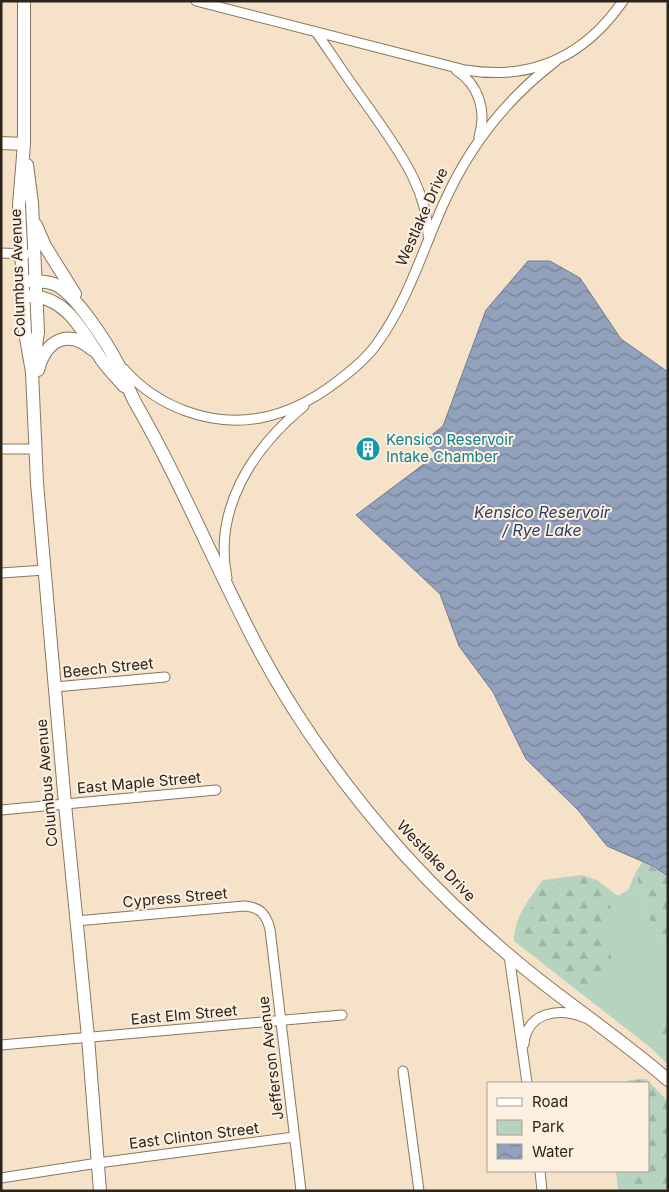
<svg xmlns="http://www.w3.org/2000/svg" width="669" height="1192" font-family="Inter,sans-serif">
<style>
.green{fill:#b6d3bf}
.forest{fill:url(#forest-firs)}
.water{fill:url(#water-waves);stroke:#737c8b}
.lines{fill:none;stroke-linecap:round;stroke-linejoin:round}
.street-casing{stroke:#88775f;stroke-width:11}
.secondary-casing{stroke:#88775f;stroke-width:14}
.street{stroke:#fff;stroke-width:9}
.secondary{stroke:#fff;stroke-width:12}
.labels{text-anchor:middle;stroke-width:4;stroke-linejoin:round;paint-order:stroke}
.street-label{font-size:15px;fill:#2b241a;stroke:#fdf0e1}
.culture-label{font-size:15px;fill:#0d838f;stroke:#fdf0e1;text-anchor:start}
.water-label{font-size:16px;font-style:italic;fill:#2a3f66;stroke:#fdf0e1}
</style>
<defs>
<pattern id="forest-firs" width="22" height="20" patternUnits="userSpaceOnUse" patternTransform="scale(1.25)"><rect width="22" height="20" fill="#b6d3bf"/><path d="M5 1l3.5 6h-7zM16 11l3.5 6h-7z" fill="#9db5a4"/></pattern>
<pattern id="water-waves" width="16" height="10" patternUnits="userSpaceOnUse" patternTransform="scale(1.25)"><rect width="16" height="10" fill="#92a1bc"/><path d="M0 5q4-4 8 0t8 0" fill="none" stroke="#778398"/></pattern>
</defs>
<rect width="100%" height="100%" fill="#f6e2c8"/>
<!-- green -->
<path class="green" d="M 636,872 L 641,897 L 648,917 L 668,947 L 668,1015 L 660,1033 L 668,1041 L 668,1065 L 651,1048 L 514,941 C 514,917 529,899 543,880 L 582,875 L 597,880 L 618,896 L 628,890 Z"/>
<!-- forest -->
<path class="forest" d="M 643,861 L 668,876 L 668,947 L 648,917 L 641,897 L 636,872 Z
M 587,877 L 606,894 L 611,908 L 607,935 L 612,963 L 607,979 L 600,989 L 590,991 L 528,942 L 520,930 L 523,921 L 542,887 Z
M 668,1015 L 668,1041 L 660,1033 Z
M 646,1079 L 668,1101 L 668,1191 L 618,1191 L 616,1171 L 648,1171 L 648,1083 L 628,1083 L 629,1080 Z"/>
<!-- water -->
<path class="water" d="M 528,261 L 550,261 L 580,278 L 621,339 L 668,372 L 668,876 L 653,866 L 607,846 L 578,810 L 526,759 L 493,692 L 459,646 L 440,594 L 356,515 L 436,455 L 424,441 L 443,426 L 486,310 Z"/>
<g class="lines">
<defs>
<path id="street" d="M 196,1 L 465,70 C 532,81 584,57 623,1
M 316,32 C 334,58 352,85 371,111 C 397,149 427,187 428,235
M 456,70 C 479,85 487,111 479,137
M 1,253 L 26,254
M 124,369 C 157,407 211,427 260,418 C 287,413 314,399 335,383 C 350,372 365,360 376,345 C 407,303 422,252 443,205 C 468,148 506,99 556,61
M 1,449 L 35,449
M 1,573 L 45,570
M 227,578 C 213,509 252,449 304,406
M 55,687 L 165,677
M 1,810 L 216,790
M 76,921 L 244,906 C 260,907 266,914 270,929 L 301,1191
M 509,955 L 527,1083
M 524,1044 C 527,1012 559,1007 585,1018
M 1,1045 L 342,1015
M 403,1071 L 419,1191
M 540,1171 L 542,1191
M 1,1178 L 98,1163 L 294,1137"/>
<path id="secondary" d="M 24,1 L 24,144 L 19,205 L 25,332 L 32,372 L 37,483 L 65,804 L 88,1037 L 100,1191
M 1,143 L 24,144
M 27,165 L 32,203 L 38,332 L 34,360
M 36,225 L 45,246 L 75,294
M 22,281 C 33,281 44,280 54,284 C 75,292 108,345 119,366 C 125,378 129,392 136,404 C 181,482 215,566 257,646 C 296,720 347,790 403,853 C 444,898 490,941 538,979 C 581,1013 627,1044 668,1080
M 30,296 C 67,297 83,332 101,359 C 108,369 116,377 124,386
M 38,370 C 46,340 68,328 93,350"/>
</defs>
<!-- street casing -->
<use href="#street" class="street-casing"/>
<!-- secondary casing -->
<use href="#secondary" class="secondary-casing"/>
<!-- street -->
<use href="#street" class="street"/>
<!-- secondary -->
<use href="#secondary" class="secondary"/>
</g>
<!-- icons -->
<defs>
<symbol id="building-disc" viewBox="-11 -11 22 22"><circle r="9.5" fill="#0f9aa8" stroke="#fdf0e1"/><path d="M-4-6H4V6H1V3H-1V6H-4ZM-2.5-4.3h1.7v1.8h-1.7ZM.8-4.3h1.7v1.8H.8ZM-2.5-1h1.7V.8h-1.7ZM.8-1h1.7V.8H.8Z" fill="#fff"/></symbol>
</defs>
<g fill-rule="evenodd">
<use href="#building-disc" x="354" y="435" width="28" height="28"/>
</g>
<g class="labels">
<!-- street labels -->
<g class="street-label">
<text transform="translate(422 217) rotate(-66)" y="5">Westlake Drive</text>
<text transform="translate(18 273) rotate(-92)" y="5">Columbus Avenue</text>
<text transform="translate(108 668) rotate(-6)" y="5">Beech Street</text>
<text transform="translate(47 783) rotate(-95)" y="5">Columbus Avenue</text>
<text transform="translate(139 783) rotate(-5)" y="5">East Maple Street</text>
<text transform="translate(436 861) rotate(46)" y="5">Westlake Drive</text>
<text transform="translate(175 898) rotate(-5)" y="5">Cypress Street</text>
<text transform="translate(184 1015) rotate(-5)" y="5">East Elm Street</text>
<text transform="translate(271 1058) rotate(-97)" y="5">Jefferson Avenue</text>
<text transform="translate(194 1136) rotate(-7)" y="5">East Clinton Street</text>
</g>
<!-- culture labels -->
<g class="culture-label">
<text x="386" y="445">Kensico Reservoir<tspan x="386" dy="17">Intake Chamber</tspan></text>
</g>
<!-- water labels -->
<g class="water-label">
<text x="542" y="518">Kensico Reservoir<tspan x="542" dy="18">/ Rye Lake</tspan></text>
</g>
</g>
<!-- border -->
<rect width="669" height="1192" fill="none" stroke="#2b241a" stroke-width="5"/>
<!-- legend -->
<rect x="487" y="1082" width="162" height="90" fill="#fdf0e1" stroke="#a99e91"/>
<rect x="497" y="1098" width="25" height="8" fill="#ffffff" stroke="#a99e91"/>
<text x="532" y="1107" font-size="15" fill="#2b241a">Road</text>
<rect x="497" y="1120" width="25" height="15" fill="#b6d3bf" stroke="#a99e91"/>
<text x="532" y="1132" font-size="15" fill="#2b241a">Park</text>
<rect x="497" y="1144" width="25" height="15" fill="url(#water-waves)" stroke="#a99e91"/>
<text x="532" y="1157" font-size="15" fill="#2b241a">Water</text>
</svg>
